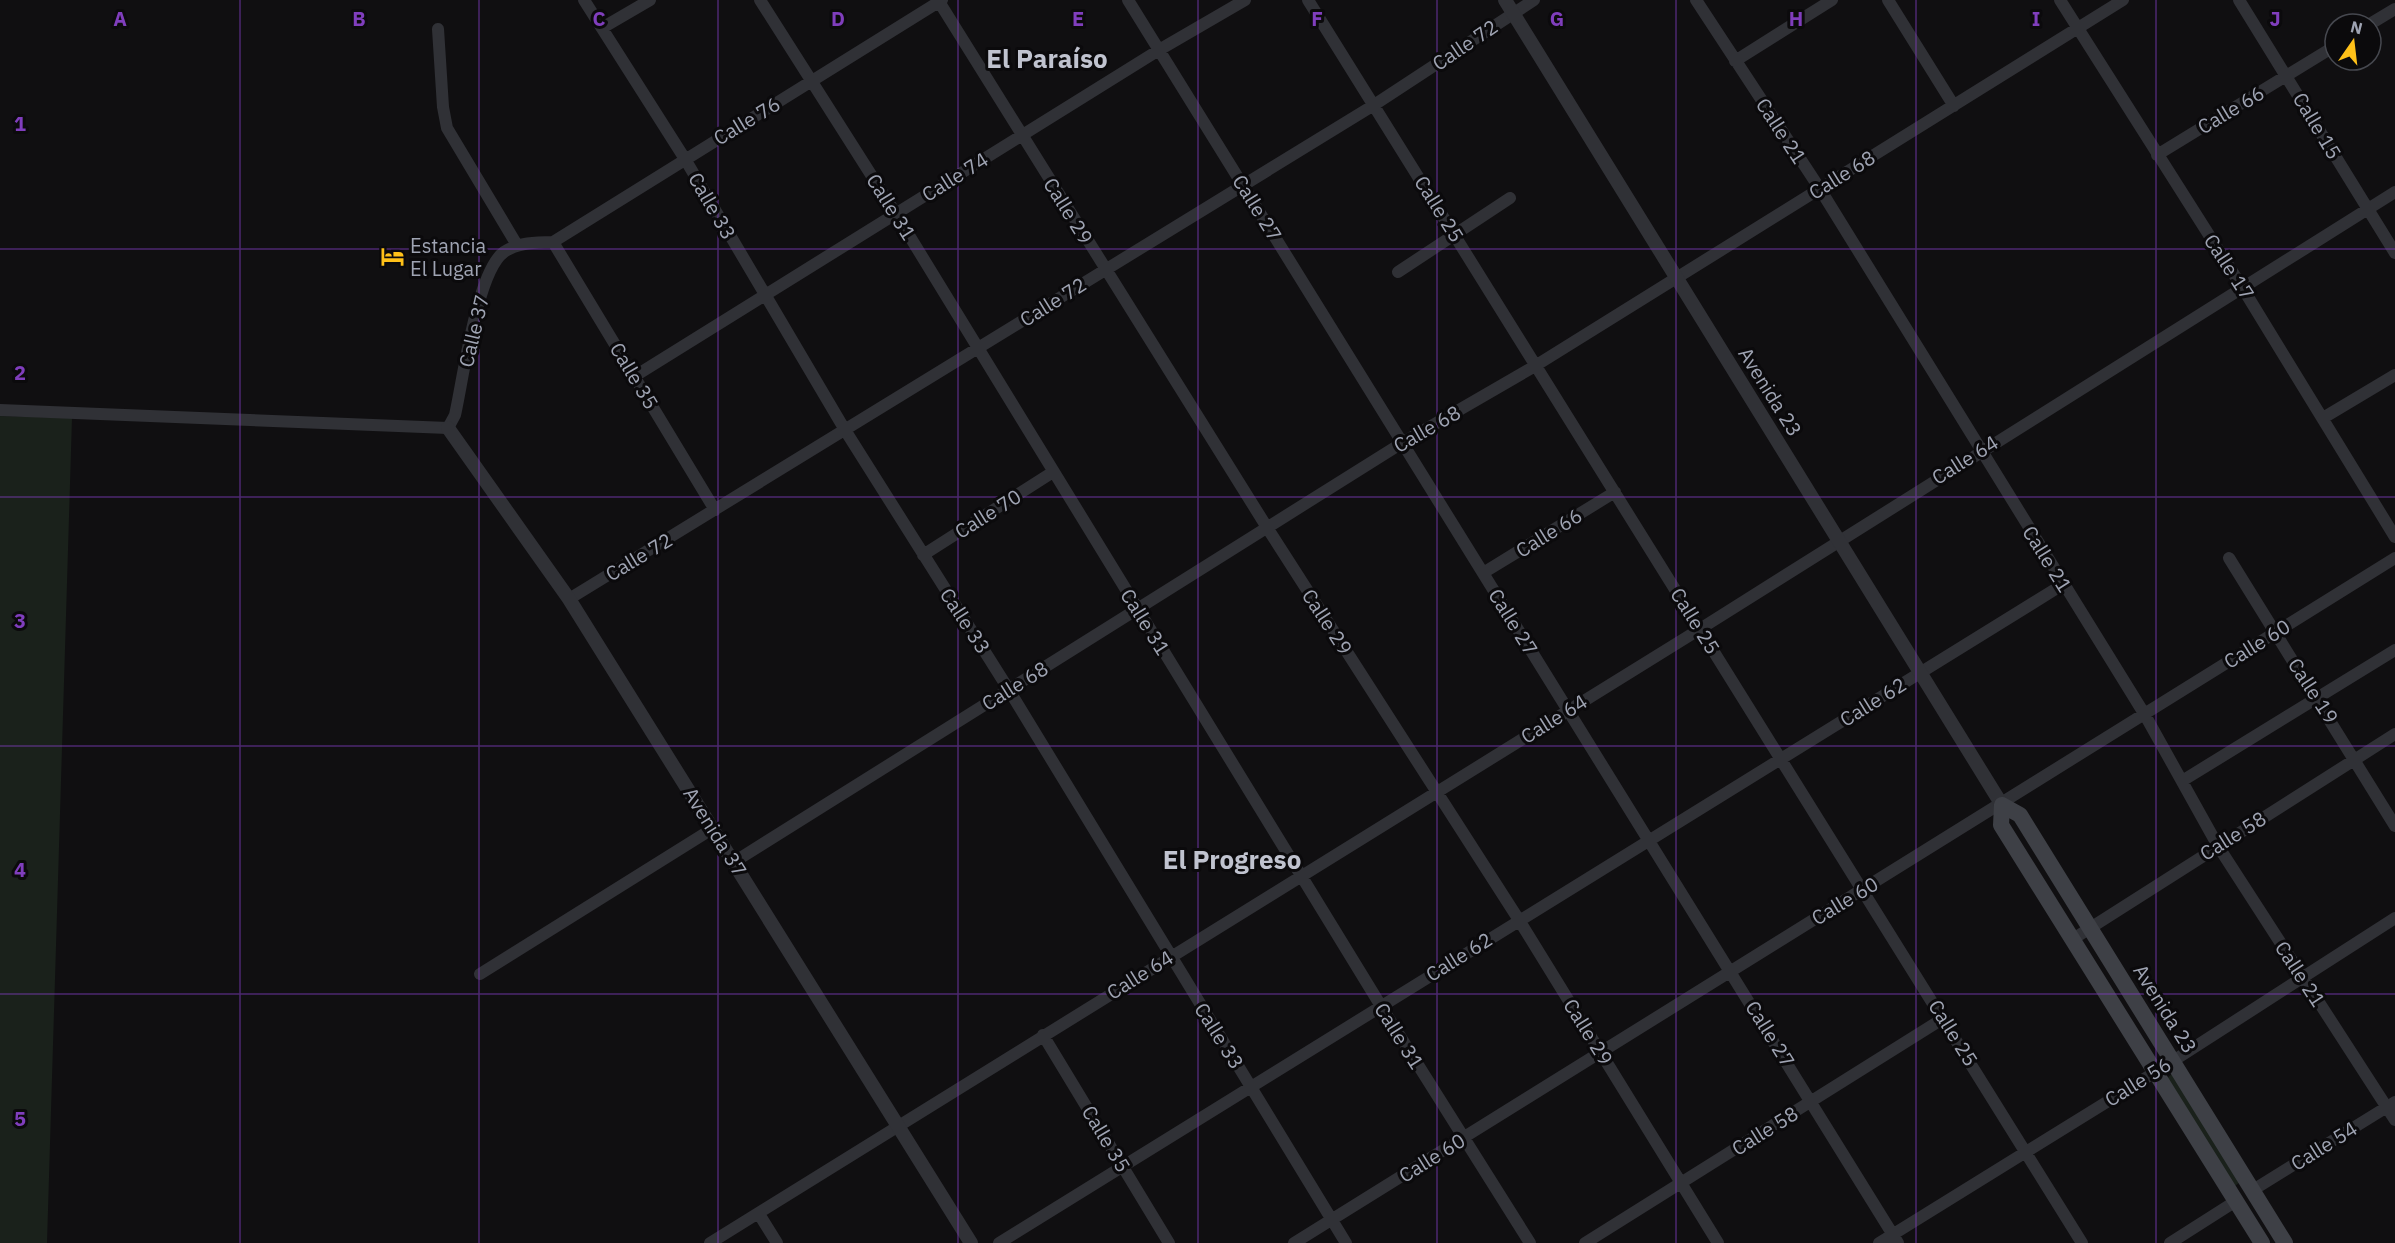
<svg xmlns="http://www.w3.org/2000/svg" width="2395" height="1243" font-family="'IBM Plex Sans',sans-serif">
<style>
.green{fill:#1a211b}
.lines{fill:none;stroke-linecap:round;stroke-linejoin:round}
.minor{stroke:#303136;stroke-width:12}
.tertiary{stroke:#303136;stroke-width:14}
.secondary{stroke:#3e4046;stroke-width:16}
.grid{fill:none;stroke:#803ebd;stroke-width:1.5;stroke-opacity:0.55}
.labels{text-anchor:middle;stroke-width:6;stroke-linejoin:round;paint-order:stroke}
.street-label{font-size:20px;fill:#9fa4b3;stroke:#0b0a0c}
.poi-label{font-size:20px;fill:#9fa4b3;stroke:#0b0a0c;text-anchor:start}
.district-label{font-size:26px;font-weight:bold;fill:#c0c3cf;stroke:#0b0a0c}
.grid-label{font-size:20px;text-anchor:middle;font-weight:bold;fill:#803ebd;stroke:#0b0a0c;stroke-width:6;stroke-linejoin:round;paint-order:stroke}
</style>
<rect width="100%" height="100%" fill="#100f11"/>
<!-- green -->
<path class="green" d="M 0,416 L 72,418 L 47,1243 L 0,1243 Z
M 2172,1074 L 2240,1182 L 2235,1186 L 2166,1079 Z"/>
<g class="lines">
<!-- minor -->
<path class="minor" d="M 584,0 L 685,159 L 845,430 L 1009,690 L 1346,1243
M 760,0 L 896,214 L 1381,1006 L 1530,1243
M 938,0 L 1268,529 L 1519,920 L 1718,1243
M 1128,0 L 1898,1243
M 1308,0 L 2082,1243
M 1696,0 L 1820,189 L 2145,715 L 2218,846 L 2395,1120
M 1888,0 L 1954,106
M 2060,0 L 2242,287 L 2395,537
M 2239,0 L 2395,253
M 2370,24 L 2395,9
M 602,28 L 650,0
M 438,29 L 443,107 L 447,128 L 517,245
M 1735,61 L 1832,0
M 2157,155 L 2335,46
M 553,242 L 715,510
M 1398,272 L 1510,198
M 635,376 L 1159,50 L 1245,0
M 0,410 L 448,428 L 455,415 C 463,380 477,271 504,252 C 518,242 536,243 553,242 L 942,0
M 2323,418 L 2395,375
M 923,555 L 1053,472
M 2229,558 L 2395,826
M 1483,573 L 1615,492
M 569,599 L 1374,105 L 1534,0
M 2182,781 L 2395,650
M 734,862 L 1402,443 L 1535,366 L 2123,0
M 2073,939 L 2395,734
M 480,974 L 712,829
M 1043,1035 L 1169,1243
M 2253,1190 L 2395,1102
M 759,1214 L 777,1243
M 710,1243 L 1700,629 L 2395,192
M 999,1243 L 2062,585
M 1294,1243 L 2395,558
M 1585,1243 L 1944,1018
M 1879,1243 L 2173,1061 L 2395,918
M 2170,1243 L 2236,1201"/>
<!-- tertiary -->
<path class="tertiary" d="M 1505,0 L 2002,805
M 448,428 L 569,599 L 971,1243"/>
<!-- secondary -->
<path class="secondary" d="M 2262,1243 L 2001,825 L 2002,805 L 2020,815 L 2285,1243"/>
</g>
<!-- grid -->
<path class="grid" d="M 240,0 L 240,1243M 479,0 L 479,1243M 718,0 L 718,1243M 958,0 L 958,1243M 1198,0 L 1198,1243M 1437,0 L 1437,1243M 1676,0 L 1676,1243M 1916,0 L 1916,1243M 2156,0 L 2156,1243M 0,249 L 2395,249M 0,497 L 2395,497M 0,746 L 2395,746M 0,994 L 2395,994"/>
<!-- icons -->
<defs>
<symbol id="hotel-bare" viewBox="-9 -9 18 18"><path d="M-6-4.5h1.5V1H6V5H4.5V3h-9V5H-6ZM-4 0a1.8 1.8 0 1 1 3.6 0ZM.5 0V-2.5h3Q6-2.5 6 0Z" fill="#ffc119" stroke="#0b0a0c" stroke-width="2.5" paint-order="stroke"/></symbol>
</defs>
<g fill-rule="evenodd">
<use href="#hotel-bare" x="376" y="240" width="33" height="33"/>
</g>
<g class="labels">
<!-- street labels -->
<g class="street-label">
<text transform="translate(1465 45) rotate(-34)" y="7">Calle 72</text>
<text transform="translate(2231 110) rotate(-31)" y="7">Calle 66</text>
<text transform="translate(747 121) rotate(-31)" y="7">Calle 76</text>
<text transform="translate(2317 126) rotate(59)" y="7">Calle 15</text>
<text transform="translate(1781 131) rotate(57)" y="7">Calle 21</text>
<text transform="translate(1842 175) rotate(-32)" y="7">Calle 68</text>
<text transform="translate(955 177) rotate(-32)" y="7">Calle 74</text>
<text transform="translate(712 206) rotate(60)" y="7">Calle 33</text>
<text transform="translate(891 207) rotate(58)" y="7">Calle 31</text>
<text transform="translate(1257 208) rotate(58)" y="7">Calle 27</text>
<text transform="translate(1439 209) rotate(58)" y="7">Calle 25</text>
<text transform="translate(1068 211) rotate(58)" y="7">Calle 29</text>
<text transform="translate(2229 267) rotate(57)" y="7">Calle 17</text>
<text transform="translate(1053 302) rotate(-32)" y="7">Calle 72</text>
<text transform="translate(474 331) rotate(-77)" y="7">Calle 37</text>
<text transform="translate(634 376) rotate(59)" y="7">Calle 35</text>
<text transform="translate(1770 392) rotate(58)" y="7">Avenida 23</text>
<text transform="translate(1427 429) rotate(-30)" y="7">Calle 68</text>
<text transform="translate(1965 460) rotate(-32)" y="7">Calle 64</text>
<text transform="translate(988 514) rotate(-32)" y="7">Calle 70</text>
<text transform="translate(1549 533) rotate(-32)" y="7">Calle 66</text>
<text transform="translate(639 557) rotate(-31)" y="7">Calle 72</text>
<text transform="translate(2047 559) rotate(58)" y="7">Calle 21</text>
<text transform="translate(965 621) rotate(57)" y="7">Calle 33</text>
<text transform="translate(1695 621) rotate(58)" y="7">Calle 25</text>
<text transform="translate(1145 622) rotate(58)" y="7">Calle 31</text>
<text transform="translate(1327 622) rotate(57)" y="7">Calle 29</text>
<text transform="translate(1513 622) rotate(58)" y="7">Calle 27</text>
<text transform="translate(2257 644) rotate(-32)" y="7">Calle 60</text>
<text transform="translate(1015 686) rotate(-32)" y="7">Calle 68</text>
<text transform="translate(2313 691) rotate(57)" y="7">Calle 19</text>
<text transform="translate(1873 702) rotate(-32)" y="7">Calle 62</text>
<text transform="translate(1554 719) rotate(-32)" y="7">Calle 64</text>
<text transform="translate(715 832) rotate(58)" y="7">Avenida 37</text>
<text transform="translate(2233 836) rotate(-32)" y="7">Calle 58</text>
<text transform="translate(1845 901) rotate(-31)" y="7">Calle 60</text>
<text transform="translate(1459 957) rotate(-32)" y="7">Calle 62</text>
<text transform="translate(2300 974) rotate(57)" y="7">Calle 21</text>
<text transform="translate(1140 975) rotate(-32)" y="7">Calle 64</text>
<text transform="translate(2165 1009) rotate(58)" y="7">Avenida 23</text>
<text transform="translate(1588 1032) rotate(58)" y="7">Calle 29</text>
<text transform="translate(1953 1033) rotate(58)" y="7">Calle 25</text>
<text transform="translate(1770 1034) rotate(58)" y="7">Calle 27</text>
<text transform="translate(1219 1036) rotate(58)" y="7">Calle 33</text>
<text transform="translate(1399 1036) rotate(58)" y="7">Calle 31</text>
<text transform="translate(2138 1082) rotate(-32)" y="7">Calle 56</text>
<text transform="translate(1765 1131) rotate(-32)" y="7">Calle 58</text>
<text transform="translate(1106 1139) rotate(59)" y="7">Calle 35</text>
<text transform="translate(2324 1146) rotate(-32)" y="7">Calle 54</text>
<text transform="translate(1432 1158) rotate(-32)" y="7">Calle 60</text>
</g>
<!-- poi labels -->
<g class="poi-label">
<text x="410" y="253">Estancia<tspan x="410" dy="23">El Lugar</tspan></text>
</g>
<!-- district labels -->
<g class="district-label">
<text x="1047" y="68">El Paraíso</text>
<text x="1232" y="869">El Progreso</text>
</g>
</g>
<g class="grid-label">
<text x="120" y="26">A</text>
<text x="359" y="26">B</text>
<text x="599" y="26">C</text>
<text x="838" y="26">D</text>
<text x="1078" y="26">E</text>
<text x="1317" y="26">F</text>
<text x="1557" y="26">G</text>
<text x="1796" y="26">H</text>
<text x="2036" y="26">I</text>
<text x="2275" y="26">J</text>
<text x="20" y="131">1</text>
<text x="20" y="380">2</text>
<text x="20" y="628">3</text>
<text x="20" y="877">4</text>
<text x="20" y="1126">5</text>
</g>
<!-- north arrow -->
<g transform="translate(2353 42) rotate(14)"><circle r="28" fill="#0b0a0c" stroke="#46484f" stroke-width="1.5"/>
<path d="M0-4.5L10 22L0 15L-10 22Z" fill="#ffc119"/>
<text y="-9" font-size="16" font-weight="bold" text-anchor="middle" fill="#9fa4b3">N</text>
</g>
</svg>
